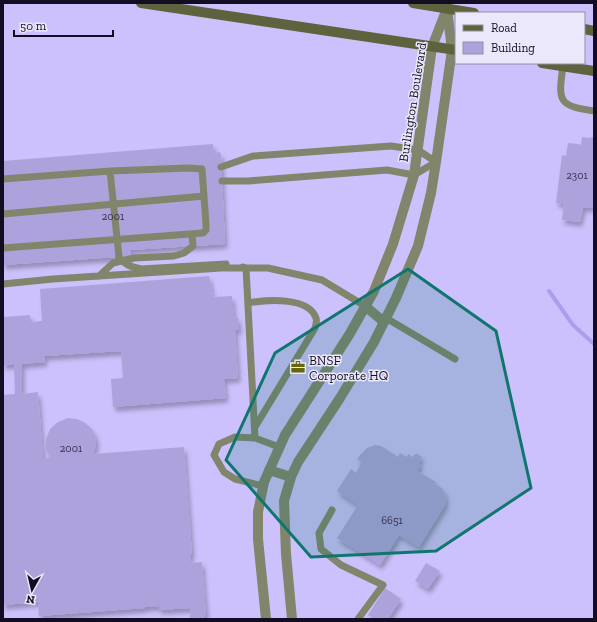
<svg xmlns="http://www.w3.org/2000/svg" width="597" height="622" font-family="'Zilla Slab',serif">
<style>
.lines{fill:none;stroke-linecap:round;stroke-linejoin:round}
.stream{stroke:#ae9cef;stroke-width:4}
.building{fill:#ada2dc;filter:url(#shadow)}
.service{stroke:#81856b;stroke-width:7}
.minor{stroke:#81856b;stroke-width:10}
.secondary{stroke:#5f633d;stroke-width:10}
.service-bridge{stroke:#81856b;stroke-width:7}
.marked{fill:#0f766e;fill-opacity:0.2;stroke:#0f766e;stroke-width:3;stroke-linejoin:round}
.labels{text-anchor:middle;stroke-width:3;stroke-linejoin:round;paint-order:stroke}
.number-label{font-size:11px;fill:#393250}
.street-label{font-size:13px;fill:#120d22;stroke:#ebe8fb}
.poi-label{font-size:13px;fill:#120d22;stroke:#ebe8fb;text-anchor:start}
</style>
<defs>
<filter id="shadow"><feDropShadow dx="2.5" dy="4.5" stdDeviation="2" flood-color="#0004"/></filter>
</defs>
<rect width="100%" height="100%" fill="#ccc1fc"/>
<g class="lines">
<!-- stream -->
<path class="stream" d="M 549,291 L 573,325 L 594,344"/>
</g>
<!-- building -->
<path class="building" d="M 582,137 L 591,138 L 591,137 L 594,137 L 594,194 L 592,208 L 583,207 L 580,222 L 562,220 L 564,204 L 556,203 L 562,155 L 566,156 L 568,143 L 579,144 L 581,145 Z
M 213,144 L 214,153 L 220,152 L 221,154 L 225,244 L 130,250 L 131,256 L 3,265 L 3,161 Z
M 209,276 L 213,297 L 232,296 L 234,318 L 238,317 L 239,330 L 235,330 L 238,378 L 224,379 L 226,398 L 113,407 L 111,379 L 123,378 L 121,351 L 44,356 L 45,362 L 22,364 L 22,394 L 38,392 L 43,458 L 50,458 L 46,449 L 46,439 L 50,429 L 58,422 L 68,418 L 77,419 L 85,423 L 92,429 L 96,438 L 96,446 L 93,454 L 184,447 L 192,554 L 190,555 L 191,563 L 202,562 L 206,614 L 203,619 L 190,619 L 190,608 L 159,610 L 159,606 L 145,607 L 145,608 L 39,616 L 38,602 L 3,605 L 3,395 L 15,394 L 14,364 L 3,365 L 3,317 L 30,315 L 31,322 L 42,321 L 40,289 Z
M 375,445 L 381,446 L 398,457 L 400,453 L 407,457 L 408,454 L 413,457 L 416,453 L 422,457 L 418,463 L 421,465 L 417,471 L 436,482 L 434,484 L 442,488 L 446,497 L 445,505 L 419,547 L 399,535 L 380,565 L 337,538 L 358,505 L 337,491 L 351,469 L 356,473 L 362,462 L 357,459 L 361,454 L 367,448 Z
M 426,563 L 440,571 L 428,589 L 415,581 Z
M 385,588 L 401,599 L 388,619 L 374,619 L 368,615 Z"/>
<g class="lines">
<!-- service -->
<path class="service" d="M 563,66 C 558,101 558,106 594,111
M 221,167 L 253,156 L 391,146 L 418,150 L 436,162 L 414,175 L 387,170 L 248,181 L 222,181
M 110,171 L 119,257
M 3,179 L 110,171 L 188,168 L 202,169 L 206,224 L 206,230 L 203,233 L 3,248
M 3,214 L 204,196
M 243,267 L 246,268 L 255,438 L 279,447
M 99,276 L 113,263 L 134,258 L 174,256 L 184,253 L 193,246 L 192,234
M 3,284 L 53,279 L 221,268 L 268,268 L 322,280 L 365,306
M 248,303 C 266,300 308,296 316,318 C 317,321 316,325 315,328 L 255,427
M 386,318 L 455,359
M 255,438 L 235,437 L 219,444 L 214,455 L 224,472 L 235,479 L 263,486
M 332,510 L 319,533 L 321,549 L 341,565 L 383,585 L 358,619"/>
<!-- minor -->
<path class="minor" d="M 365,306 L 384,322
M 269,470 L 291,477
M 266,619 L 258,539 L 258,512 L 264,482 L 285,435 L 349,335 L 374,291 L 393,244 L 414,175 L 432,47 L 446,11
M 292,619 L 286,554 L 284,501 L 291,477 L 298,462 L 340,398 L 374,342 L 396,298 L 418,246 L 431,193 L 436,162 L 452,50 L 447,9 L 447,3"/>
<!-- secondary -->
<path class="secondary" d="M 141,3 L 456,50
M 413,3 L 474,13
M 584,29 L 594,31
M 542,63 L 594,71"/>
<!-- service-bridge -->
<path class="service-bridge" d="M 119,257 C 124,265 132,267 141,269 L 226,264"/>
</g>
<!-- marked area -->
<path class="marked" d="M 408,269 L 496,331 L 531,488 L 436,551 L 311,557 L 226,460 L 275,353 Z"/>
<!-- icons -->
<defs>
<symbol id="office-bare" viewBox="-9 -9 18 18"><path d="M-6-3h4V-5.5h4V-3h4V5H-6ZM-1-4.5V-3h2v-1.5ZM-6 0V1H6V0Z" fill="#636909" stroke="#ebe8fb" stroke-width="2.5" paint-order="stroke"/></symbol>
</defs>
<g fill-rule="evenodd">
<use href="#office-bare" x="288" y="357" width="20" height="20"/>
</g>
<g class="labels">
<!-- number labels -->
<g class="number-label">
<text x="577" y="179">2301</text>
<text x="113" y="220">2001</text>
<text x="71" y="452">2001</text>
<text x="392" y="524">6651</text>
</g>
<!-- street labels -->
<g class="street-label">
<text transform="translate(412 102) rotate(-81)" y="5">Burlington Boulevard</text>
</g>
<!-- poi labels -->
<g class="poi-label">
<text x="309" y="365">BNSF<tspan x="309" dy="15">Corporate HQ</tspan></text>
</g>
</g>
<!-- border -->
<rect width="597" height="622" fill="none" stroke="#120d22" stroke-width="8"/>
<!-- legend -->
<rect x="455" y="12" width="130" height="52" fill="#ebe8fb" stroke="#9490a4"/>
<rect x="463" y="25" width="20" height="6" fill="#5f633d" stroke="#9490a4"/>
<text x="491" y="32" font-size="12" fill="#120d22">Road</text>
<rect x="463" y="42" width="20" height="12" fill="#ada2dc" stroke="#9490a4"/>
<text x="491" y="52" font-size="12" fill="#120d22">Building</text>
<!-- north arrow -->
<g transform="translate(32 590) rotate(188)" stroke="#ebe8fb" stroke-width="3" paint-order="stroke">
<path d="M0-3L7 15L0 10L-7 15Z" fill="#120d22"/>
<text y="-6" font-size="11" font-weight="bold" text-anchor="middle" fill="#120d22">N</text>
</g>
<!-- scale -->
<path d="M14 30v6h99v-6" fill="none" stroke="#120d22" stroke-width="2"/>
<text x="20" y="30" font-size="12" fill="#120d22" stroke="#ebe8fb" stroke-width="3" paint-order="stroke">50 m</text>
</svg>
